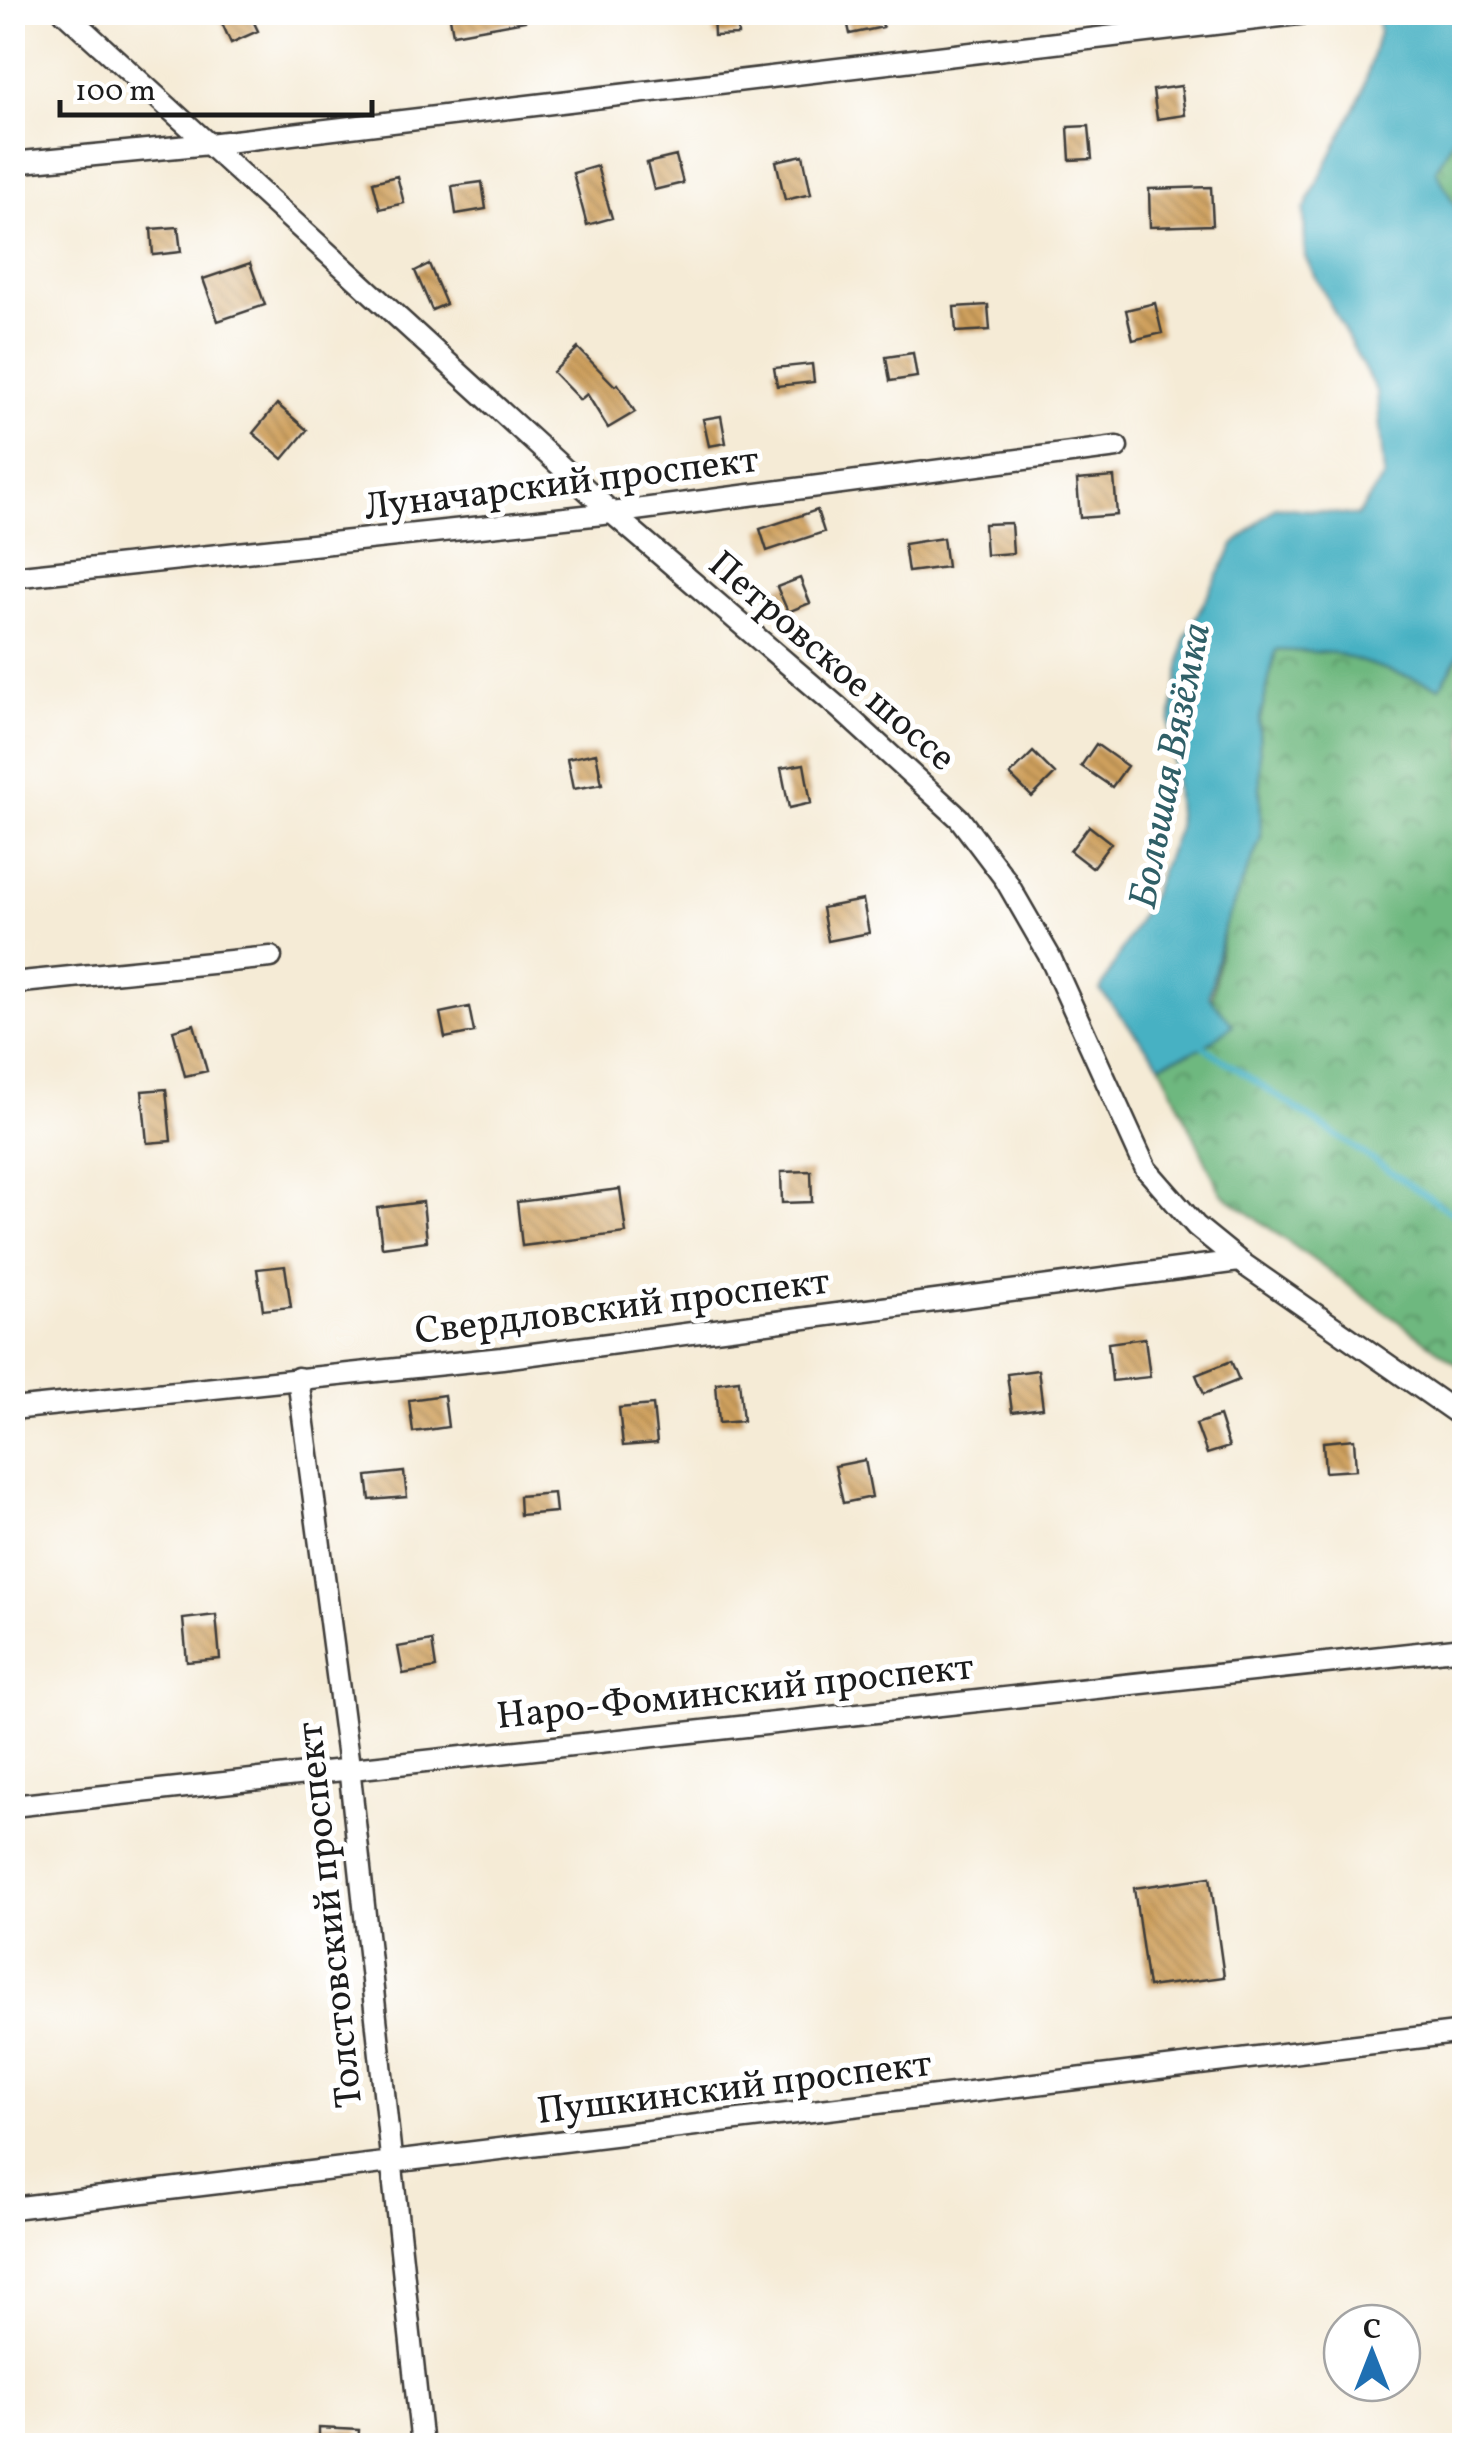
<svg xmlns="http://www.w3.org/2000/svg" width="1477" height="2458" font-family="Vollkorn,serif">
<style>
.forest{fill:url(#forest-crowns);stroke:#456a4e;stroke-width:2.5}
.water{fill:#46b1c3;stroke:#316670;stroke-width:2.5}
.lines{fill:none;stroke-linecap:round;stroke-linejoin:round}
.stream{stroke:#46b1c3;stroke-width:6}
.building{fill:url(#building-back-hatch)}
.minor-casing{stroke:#3d3b38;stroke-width:25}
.minor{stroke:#fff;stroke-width:20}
.labels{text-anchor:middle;stroke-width:10;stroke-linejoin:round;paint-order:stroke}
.street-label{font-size:38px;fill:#1c1c1c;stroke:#fff}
.water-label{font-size:40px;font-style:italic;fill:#2f5f67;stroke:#fff}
</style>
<defs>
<pattern id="forest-crowns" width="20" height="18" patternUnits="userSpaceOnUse" patternTransform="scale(2.5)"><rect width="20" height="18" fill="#6eb87f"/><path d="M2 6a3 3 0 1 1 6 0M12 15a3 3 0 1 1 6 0" fill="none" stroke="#5a9567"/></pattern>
<pattern id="building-back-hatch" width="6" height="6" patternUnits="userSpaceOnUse" patternTransform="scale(2.5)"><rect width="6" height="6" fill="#cfa05d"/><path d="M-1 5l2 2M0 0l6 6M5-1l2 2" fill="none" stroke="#a7824c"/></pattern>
</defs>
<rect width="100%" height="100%" fill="#fff"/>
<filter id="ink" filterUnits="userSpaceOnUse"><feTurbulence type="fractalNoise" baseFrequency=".01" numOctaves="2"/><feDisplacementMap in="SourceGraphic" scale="20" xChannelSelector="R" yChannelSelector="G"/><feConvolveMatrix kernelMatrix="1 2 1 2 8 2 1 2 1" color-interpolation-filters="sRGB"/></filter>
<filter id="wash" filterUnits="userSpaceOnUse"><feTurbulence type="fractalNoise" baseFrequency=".0048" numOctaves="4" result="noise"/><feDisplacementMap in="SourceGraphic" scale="40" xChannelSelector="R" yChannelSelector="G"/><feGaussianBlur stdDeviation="2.25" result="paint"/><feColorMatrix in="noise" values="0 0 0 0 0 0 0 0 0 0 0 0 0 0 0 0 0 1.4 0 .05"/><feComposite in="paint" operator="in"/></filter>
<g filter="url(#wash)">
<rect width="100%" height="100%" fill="#f5ebd6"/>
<!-- forest -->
<path class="forest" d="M 1464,119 L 1464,223 L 1436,170 Z
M 1464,647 L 1464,1369 L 1221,1193 L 1160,1064 L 1204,1047 L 1224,927 L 1261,838 L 1259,723 L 1276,650 L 1335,653 L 1440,687 Z"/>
<!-- water -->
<path class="water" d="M 1378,13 L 1464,13 L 1464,119 L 1436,170 L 1464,223 L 1464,647 L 1440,687 L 1335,653 L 1276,650 L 1259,723 L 1261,838 L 1224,927 L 1209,996 L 1233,1025 L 1204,1047 L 1160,1064 L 1100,990 L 1151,896 L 1178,827 L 1170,724 L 1185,638 L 1234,545 L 1276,506 L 1357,516 L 1384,477 L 1377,393 L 1305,257 L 1304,210 L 1362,93 L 1379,32 Z"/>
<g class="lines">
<!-- stream -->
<path class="stream" d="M 1204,1047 L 1464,1221"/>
</g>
<g id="blocks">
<!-- building -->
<path class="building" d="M 217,12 L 249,12 L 258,31 L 231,43 Z
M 449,12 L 525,12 L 525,21 L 453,34 Z
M 713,12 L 737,12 L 738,35 L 714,36 Z
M 845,12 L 879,12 L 883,27 L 850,34 Z
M 1181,86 L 1185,115 L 1157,119 L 1153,90 Z
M 1089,126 L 1092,159 L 1070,160 L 1068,127 Z
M 803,155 L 811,194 L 785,200 L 776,161 Z
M 676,156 L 683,183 L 654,190 L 647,163 Z
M 597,166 L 612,218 L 587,225 L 573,173 Z
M 397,176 L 404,203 L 380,209 L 373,182 Z
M 482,182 L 486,209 L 456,214 L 452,186 Z
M 1211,187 L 1213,225 L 1150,227 L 1149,189 Z
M 178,227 L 181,252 L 153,255 L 151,229 Z
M 250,263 L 265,305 L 218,321 L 203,279 Z
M 429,264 L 446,304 L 432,310 L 415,271 Z
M 1155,303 L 1162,333 L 1133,340 L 1126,310 Z
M 988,305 L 990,330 L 956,332 L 954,307 Z
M 578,348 L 615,386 L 618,384 L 635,412 L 608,428 L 587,394 L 580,400 L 553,372 Z
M 913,353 L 917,377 L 890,381 L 886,357 Z
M 812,364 L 814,382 L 777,386 L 774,368 Z
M 277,404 L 307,430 L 283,459 L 253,433 Z
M 721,416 L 726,443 L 709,446 L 703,419 Z
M 1114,477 L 1117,515 L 1080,518 L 1077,480 Z
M 817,510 L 824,532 L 767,551 L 760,529 Z
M 1011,523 L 1013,553 L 986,555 L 984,524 Z
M 943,538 L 947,567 L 908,572 L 904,544 Z
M 800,578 L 810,603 L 788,612 L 777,587 Z
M 1096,744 L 1127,766 L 1112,787 L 1081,766 Z
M 1033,752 L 1055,774 L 1032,797 L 1010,775 Z
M 596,753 L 602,784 L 573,789 L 567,759 Z
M 804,764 L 811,803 L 789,808 L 781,768 Z
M 1089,826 L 1111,843 L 1092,868 L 1070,851 Z
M 863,900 L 869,933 L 828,941 L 822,908 Z
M 469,1007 L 474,1032 L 445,1038 L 440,1013 Z
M 194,1024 L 207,1071 L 185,1076 L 173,1030 Z
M 166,1089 L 171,1141 L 147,1143 L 142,1091 Z
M 811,1171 L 812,1202 L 782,1203 L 781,1172 Z
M 620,1189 L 626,1233 L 522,1246 L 517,1202 Z
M 423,1202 L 427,1241 L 382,1247 L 377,1208 Z
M 285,1266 L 291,1307 L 263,1310 L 257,1269 Z
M 1145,1338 L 1150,1377 L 1112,1381 L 1108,1343 Z
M 1231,1361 L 1239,1380 L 1204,1394 L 1196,1375 Z
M 1038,1370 L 1043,1408 L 1012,1412 L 1007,1374 Z
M 739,1380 L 743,1421 L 719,1423 L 716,1383 Z
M 444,1395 L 448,1427 L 413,1432 L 409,1400 Z
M 653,1405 L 657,1443 L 623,1446 L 619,1408 Z
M 1219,1416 L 1229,1447 L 1207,1454 L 1196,1424 Z
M 1354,1439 L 1356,1470 L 1325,1472 L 1323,1442 Z
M 865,1460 L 872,1497 L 843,1503 L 835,1466 Z
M 404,1472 L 407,1497 L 370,1500 L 367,1476 Z
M 554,1493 L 556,1512 L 520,1515 L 519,1496 Z
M 216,1615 L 220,1659 L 187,1662 L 183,1619 Z
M 432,1641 L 436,1668 L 403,1674 L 398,1647 Z
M 1210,1877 L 1224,1977 L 1148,1987 L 1134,1888 Z
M 319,2428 L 359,2430 L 358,2446 L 319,2446 Z"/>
</g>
</g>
<g filter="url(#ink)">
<use href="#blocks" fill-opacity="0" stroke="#3d3b38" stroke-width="2.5"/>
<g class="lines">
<defs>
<path id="minor" d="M 64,12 L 612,513 L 839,708 L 959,818 L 1005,879 L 1050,957 L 1146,1169 L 1196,1226 L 1239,1261 L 1464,1418
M 12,163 L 209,144 L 1315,12
M 12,577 L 612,513 L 1117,447
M 12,983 L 271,957
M 298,1378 L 349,1766 L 422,2446
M 12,1409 L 502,1358 L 1239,1261
M 12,1806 L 1464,1648
M 12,2208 L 1464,2032"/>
</defs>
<!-- minor casing -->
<use href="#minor" class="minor-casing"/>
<!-- minor -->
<use href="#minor" class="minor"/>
</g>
</g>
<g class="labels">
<!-- street labels -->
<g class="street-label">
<text transform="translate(561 482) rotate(-7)" y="13">Луначарский проспект</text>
<text transform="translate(833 660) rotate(41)" y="13">Петровское шоссе</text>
<text transform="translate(622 1305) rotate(-7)" y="13">Свердловский проспект</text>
<text transform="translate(735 1690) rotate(-6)" y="13">Наро-Фоминский проспект</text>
<text transform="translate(328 1915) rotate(-96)" y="13">Толстовский проспект</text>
<text transform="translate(734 2086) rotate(-7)" y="13">Пушкинский проспект</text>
</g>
<!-- water labels -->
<g class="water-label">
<text transform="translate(1168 765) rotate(-79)" y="14">Большая Вязёмка</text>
</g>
</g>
<!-- margin -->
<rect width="1477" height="2458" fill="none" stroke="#fff" stroke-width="50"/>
<!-- north arrow -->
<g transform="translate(1372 2353)"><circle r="48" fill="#ffffff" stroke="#a4a4a4" stroke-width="2.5"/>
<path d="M0-8L18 38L0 25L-18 38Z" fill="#1f6fb2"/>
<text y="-15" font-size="28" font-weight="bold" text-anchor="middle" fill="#1c1c1c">С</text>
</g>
<!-- scale -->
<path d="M60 100v15h312v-15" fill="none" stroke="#1c1c1c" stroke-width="5"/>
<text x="75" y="100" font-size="30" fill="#1c1c1c" stroke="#ffffff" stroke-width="8" paint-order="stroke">100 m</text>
</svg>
